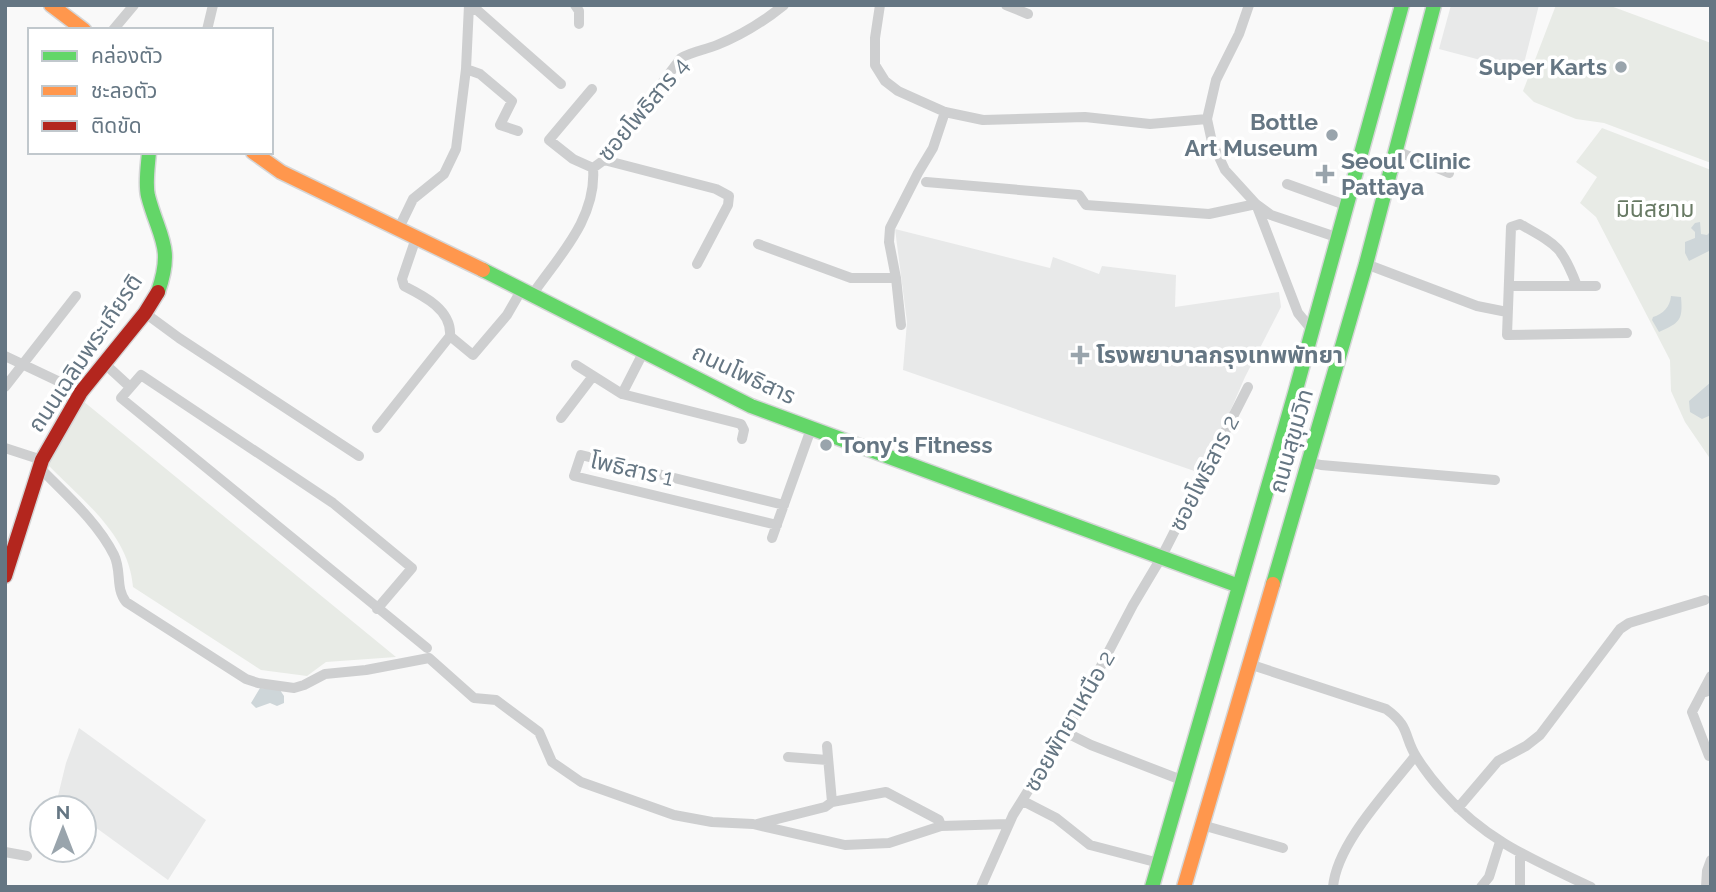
<svg xmlns="http://www.w3.org/2000/svg" width="1716" height="892" font-family="Raleway,'Noto Sans Thai',sans-serif">
<style>
.built{fill:#e8e9e9}
.green{fill:#e8ebe6}
.water{fill:#ced6d9}
.lines{fill:none;stroke-linecap:round;stroke-linejoin:round}
.fast-casing{stroke:#d5d6d7;stroke-width:17}
.slow-casing{stroke:#d5d6d7;stroke-width:17}
.jam-casing{stroke:#d5d6d7;stroke-width:17}
.street{stroke:#cecfd0;stroke-width:10}
.fast{stroke:#63d668;stroke-width:14}
.slow{stroke:#ff974d;stroke-width:14}
.jam{stroke:#b3261e;stroke-width:14}
.poi-dot{fill:#99a4ac;stroke:#fff;stroke-width:2.5}
.labels{text-anchor:middle;stroke-width:7;stroke-linejoin:round;paint-order:stroke}
.poi-label{font-size:23px;font-weight:bold;fill:#657683;stroke:#fff;text-anchor:start}
.street-label{font-size:23px;fill:#657683;stroke:#fff}
.park-label{font-size:23px;fill:#687a64;stroke:#fff}
</style>
<rect width="100%" height="100%" fill="#f9f9f9"/>
<!-- built -->
<path class="built" d="M 1451,5 L 1539,5 L 1522,71 L 1439,49 Z
M 895,229 L 1050,268 L 1053,257 L 1099,274 L 1102,266 L 1176,275 L 1175,307 L 1279,292 L 1281,307 L 1245,377 L 1203,474 L 903,370 L 907,322 Z
M 79,728 L 206,820 L 168,880 L 84,819 L 84,808 L 55,808 L 66,763 Z"/>
<!-- green -->
<path class="green" d="M 1556,5 L 1608,5 L 1711,43 L 1711,163 L 1604,123 L 1576,119 L 1534,102 L 1523,91 Z
M 1602,128 L 1711,170 L 1711,460 L 1685,422 L 1671,391 L 1670,360 L 1596,217 L 1580,203 L 1597,177 L 1576,162 Z
M 83,401 L 396,657 L 326,662 L 307,676 L 261,670 L 133,587 C 129,534 82,500 47,464 Z"/>
<!-- water -->
<path class="water" d="M 1709,220 L 1711,220 L 1711,250 L 1689,261 L 1685,253 L 1685,242 L 1695,238 L 1695,232 L 1691,228 L 1695,223 L 1700,222 L 1701,234 L 1707,235 L 1710,232 Z
M 1671,296 L 1681,297 C 1683,320 1680,323 1659,332 L 1652,320 L 1653,317 C 1663,314 1670,307 1671,296 Z
M 1711,382 L 1711,415 L 1702,419 L 1690,412 L 1689,401 Z
M 260,688 L 280,690 L 284,696 L 284,703 L 277,706 L 270,703 L 256,708 L 251,703 Z"/>
<g class="lines">
<defs>
<path id="fast" d="M 149,152 C 148,166 145,183 148,196 C 159,238 174,246 158,292
M 483,270 L 751,406 L 1239,586
M 1273,584 L 1366,264 L 1434,5
M 1152,887 L 1295,393 L 1402,5"/>
<path id="slow" d="M 51,5 L 84,30
M 253,152 L 281,172 L 483,270
M 1184,887 L 1273,584"/>
<path id="jam" d="M 5,576 L 42,460 L 81,392 L 145,313 L 158,292"/>
</defs>
<!-- fast casing -->
<use href="#fast" class="fast-casing"/>
<!-- slow casing -->
<use href="#slow" class="slow-casing"/>
<!-- jam casing -->
<use href="#jam" class="jam-casing"/>
<!-- street -->
<path class="street" d="M 575,5 L 579,11 L 579,24
M 880,5 L 875,38 L 875,65 L 885,81 L 898,91 L 945,112 L 983,120 L 1085,117 L 1150,124 L 1207,119
M 1006,5 L 1028,14
M 1249,5 L 1239,34 L 1216,80 L 1207,119 L 1212,142 L 1225,170 L 1256,204 L 1271,215 L 1339,238
M 469,9 L 477,10 L 561,84
M 113,30 L 134,5
M 207,30 L 213,5
M 466,69 L 480,74 L 512,101 L 500,125 L 518,131
M 592,89 L 549,140 L 573,159 L 593,168
M 1397,151 L 1449,173
M 604,160 L 716,189 L 729,196 L 728,205 L 697,264
M 926,182 L 1079,195 L 1086,205 L 1209,214 L 1256,204 L 1298,313 L 1312,330
M 1287,184 L 1348,206
M 398,230 L 413,199 L 444,174 L 456,149 L 466,69 L 469,5
M 416,238 L 402,279 L 404,286 C 424,296 452,310 450,336
M 758,244 L 851,278 L 896,278
M 1366,264 L 1477,306 L 1507,312
M 1509,286 L 1596,286
M 1577,286 C 1562,246 1557,245 1520,224 L 1511,227 L 1507,335 L 1627,333
M 532,295 C 559,256 597,218 593,168 L 604,160 L 681,58 C 693,51 705,50 717,45 C 742,35 763,22 784,5
M 145,313 L 179,338 L 359,456
M 901,325 L 896,278 L 889,242 L 890,228 L 918,173 L 933,148 L 945,112
M 5,356 L 81,392
M 105,364 L 130,387
M 576,365 L 622,394 L 741,424 L 744,430 L 742,439
M 5,387 L 76,296
M 622,394 L 644,351
M 561,418 L 593,376
M 377,428 L 450,336 L 473,355 L 507,315 L 522,289
M 5,448 L 42,460
M 1309,462 L 1321,465 L 1495,480
M 39,467 C 65,494 97,521 114,555 C 122,571 115,588 126,602 L 246,679 L 258,683 L 294,688 L 304,685 L 325,674 L 366,670 L 429,658 L 474,698 L 496,700 L 539,732 L 552,762 L 581,782 L 674,815 L 712,822 L 753,824 L 845,845 L 889,843 L 941,826 L 1009,824
M 777,525 L 574,476 L 581,455 L 784,505
M 772,538 L 811,429
M 377,609 L 412,568 L 333,503 L 141,375 L 121,398 L 427,648
M 1249,664 L 1386,709 C 1411,727 1403,736 1417,758 C 1424,769 1434,782 1443,792 C 1486,841 1534,860 1591,887
M 1711,690 L 1702,693 L 1692,712 L 1709,756 L 1711,755
M 1702,693 L 1711,676
M 1065,732 L 1091,745 L 1184,781
M 827,746 L 832,802 L 886,792 L 939,820 L 941,826
M 788,757 L 827,760
M 1023,801 L 1056,818 L 1090,845 L 1159,863
M 1458,808 L 1498,761 L 1526,746 L 1540,735 L 1620,629 L 1629,623 L 1705,600
M 757,824 L 825,807 L 832,802
M 1202,825 L 1283,848
M 5,852 L 27,856
M 1520,853 L 1520,887
M 981,887 L 1013,815 L 1078,710 L 1133,605 L 1161,558 L 1248,387
M 1333,887 C 1337,843 1388,791 1415,756
M 1481,887 L 1489,877 L 1500,842
M 1706,887 L 1707,871 L 1711,860"/>
<!-- fast -->
<use href="#fast" class="fast"/>
<!-- slow -->
<use href="#slow" class="slow"/>
<!-- jam -->
<use href="#jam" class="jam"/>
</g>
<!-- markers -->
<g class="poi-dot">
<circle cx="1621" cy="67" r="7"/>
<circle cx="1332" cy="135" r="7"/>
<path d="M1321.5 163.5h7v7h7v7h-7v7h-7v-7h-7v-7h7z"/>
<path d="M1076.5 344.5h7v7h7v7h-7v7h-7v-7h-7v-7h7z"/>
<circle cx="826" cy="445" r="7"/>
</g>
<g class="labels">
<!-- poi labels -->
<g class="poi-label">
<text x="1607" y="75" text-anchor="end">Super Karts</text>
<text x="1318" y="130" text-anchor="end">Bottle<tspan x="1318" dy="26">Art Museum</tspan></text>
<text x="1341" y="169">Seoul Clinic<tspan x="1341" dy="26">Pattaya</tspan></text>
<text x="1096" y="363">โรงพยาบาลกรุงเทพพัทยา</text>
<text x="840" y="453">Tony's Fitness</text>
</g>
<!-- street labels -->
<g class="street-label">
<text transform="translate(643 109) rotate(-50)" y="8">ซอยโพธิสาร 4</text>
<text transform="translate(85 353) rotate(-56)" y="8">ถนนเฉลิมพระเกียรติ</text>
<text transform="translate(744 374) rotate(25)" y="8">ถนนโพธิสาร</text>
<text transform="translate(1291 441) rotate(-74)" y="8">ถนนสุขุมวิท</text>
<text transform="translate(632 469) rotate(13)" y="8">โพธิสาร 1</text>
<text transform="translate(1204 473) rotate(-63)" y="8">ซอยโพธิสาร 2</text>
<text transform="translate(1069 721) rotate(-60)" y="8">ซอยพัทยาเหนือ 2</text>
</g>
<!-- park labels -->
<g class="park-label">
<text x="1655" y="217">มินิสยาม</text>
</g>
</g>
<!-- border -->
<rect width="1716" height="892" fill="none" stroke="#657683" stroke-width="14"/>
<!-- legend -->
<rect x="28" y="28" width="245" height="126" fill="#ffffff" stroke="#c1c8cd" stroke-width="2"/>
<rect x="42" y="51" width="35" height="10" fill="#63d668" stroke="#c1c8cd" stroke-width="2"/>
<text x="91" y="63" font-size="21" fill="#657683">คล่องตัว</text>
<rect x="42" y="86" width="35" height="10" fill="#ff974d" stroke="#c1c8cd" stroke-width="2"/>
<text x="91" y="98" font-size="21" fill="#657683">ชะลอตัว</text>
<rect x="42" y="121" width="35" height="10" fill="#b3261e" stroke="#c1c8cd" stroke-width="2"/>
<text x="91" y="133" font-size="21" fill="#657683">ติดขัด</text>
<!-- north arrow -->
<g transform="translate(63 829)"><circle r="33" fill="#ffffff" stroke="#c1c8cd" stroke-width="2"/>
<path d="M0-5L12 26L0 18L-12 26Z" fill="#99a4ac"/>
<text y="-10" font-size="19" font-weight="bold" text-anchor="middle" fill="#657683">N</text>
</g>
</svg>
